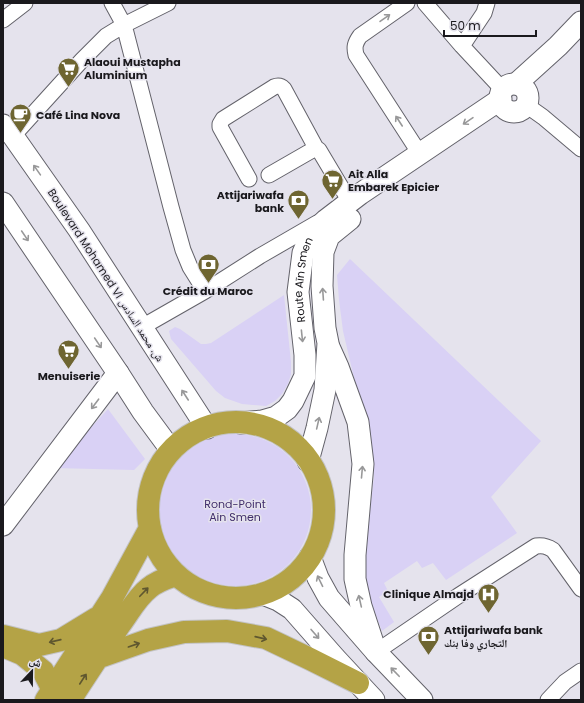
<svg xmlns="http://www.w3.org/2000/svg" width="584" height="703" font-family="Poppins,'Noto Naskh Arabic',sans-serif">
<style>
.green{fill:#d9d1f5}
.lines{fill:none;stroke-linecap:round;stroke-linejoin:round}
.street-casing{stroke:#63626a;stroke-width:17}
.secondary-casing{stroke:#63626a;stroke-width:23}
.highway-casing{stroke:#c3c3c4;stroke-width:24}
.street{stroke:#fff;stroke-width:15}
.secondary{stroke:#fff;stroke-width:21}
.highway{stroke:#b4a346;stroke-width:22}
.oneway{stroke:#989899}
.oneway2{stroke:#5f572f}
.labels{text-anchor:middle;stroke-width:3;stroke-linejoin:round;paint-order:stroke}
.poi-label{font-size:11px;font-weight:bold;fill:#1a191d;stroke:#e5e3ed;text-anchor:start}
.street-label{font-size:11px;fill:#1a191d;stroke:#e5e3ed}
.park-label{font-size:11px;fill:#412e6b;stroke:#e5e3ed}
</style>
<rect width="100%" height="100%" fill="#e5e3ed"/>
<!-- green -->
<path class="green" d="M 350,259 L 541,441 L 491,497 L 517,533 L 446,580 L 433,563 L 422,568 L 417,561 L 384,583 L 388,591 L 379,597 L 394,622 L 382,631 L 370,600 L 365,574 L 365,552 L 374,477 L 372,455 L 343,331 L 339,300 L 337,275 Z
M 284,295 L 291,362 L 291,374 L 288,384 L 282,394 L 275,401 L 266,406 L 242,404 L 225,398 L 216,391 L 171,339 L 169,331 L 175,327 L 180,329 L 201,344 L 206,344 L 211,343 Z
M 108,409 L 145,459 L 134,470 L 54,468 Z
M159 510a76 76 0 1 1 152 0a76 76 0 1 1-152 0Z"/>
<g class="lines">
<defs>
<path id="street" d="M 112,3 L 124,25 L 171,207 L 183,250 L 190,267 L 205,291
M 407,3 L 360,36 C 355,43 354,47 356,55 L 420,154
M 425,3 L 462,46 L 503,90
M 3,20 L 25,3
M 462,46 L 484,13 L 487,3
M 526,105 L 543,117 L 581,149
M 13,136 L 82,60 L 106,36 L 124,25 L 168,3
M 269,175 L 316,148 L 319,150 L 350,202
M 249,179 L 220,127 L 220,124 L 223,119 L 274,87 C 279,85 281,86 284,89 L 316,148
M 142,327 L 205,291 L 260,256 L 317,223
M 376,652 L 458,596 L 536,546 C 543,545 547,546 553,550 L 581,589
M 548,700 L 565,682 L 581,671"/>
<g id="secondary">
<path d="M 516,84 L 558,46 L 581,22"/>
<circle cx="514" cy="98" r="14"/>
<path d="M 3,125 L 13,136 L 79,230 L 207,428"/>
<path d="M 3,203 L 118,373 L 143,412 L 171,450"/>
<path d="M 329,347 L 338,367 L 358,422 L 363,464 L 355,555 L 355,579 L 361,606 L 376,652"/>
<path id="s1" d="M 240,423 L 262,421 L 276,417 L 287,409 L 293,401 L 305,376 L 305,355 L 298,292 L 303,253 L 311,234 L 326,220 L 360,194 L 501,99"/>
<path d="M 308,461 L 317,428 L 325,390 L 328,343 L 325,328 L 322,286 L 323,252 L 329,236 L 350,219"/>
<path d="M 3,525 L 118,373"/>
<path d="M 310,557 L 318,578 L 329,598 L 376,652 L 422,700"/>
<path d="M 263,594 L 278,600 L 292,609 L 335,658 L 374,700"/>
</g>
<path id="highway" d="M148 510a88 88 0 1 1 176 0a88 88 0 1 1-176 0Z
M 3,636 L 39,645 L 61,640 L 97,618
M 3,646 L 22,654 L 43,671 L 53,690
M 97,658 L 148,640 L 184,632 L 227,631 L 266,638 L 310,659 L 358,683
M 46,700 L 112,598 L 150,528
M 70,700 C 86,675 102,651 119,626 C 129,613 136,598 149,588 C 157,581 167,578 176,575"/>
</defs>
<!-- street casing -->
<use href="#street" class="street-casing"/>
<!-- secondary casing -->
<use href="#secondary" class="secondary-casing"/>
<!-- highway casing -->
<use href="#highway" class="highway-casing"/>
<!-- street -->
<use href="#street" class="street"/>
<!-- secondary -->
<use href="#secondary" class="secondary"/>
<!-- highway -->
<use href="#highway" class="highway"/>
</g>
<!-- one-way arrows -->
<defs><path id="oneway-shaft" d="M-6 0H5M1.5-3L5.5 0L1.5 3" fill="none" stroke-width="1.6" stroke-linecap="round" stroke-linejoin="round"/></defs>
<g class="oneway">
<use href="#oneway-shaft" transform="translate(385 18) rotate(-35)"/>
<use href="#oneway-shaft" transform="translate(399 121) rotate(-123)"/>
<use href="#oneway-shaft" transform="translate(468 121) rotate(146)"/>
<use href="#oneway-shaft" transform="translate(37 170) rotate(-125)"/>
<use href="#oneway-shaft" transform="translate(25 236) rotate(56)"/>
<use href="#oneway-shaft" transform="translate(323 294) rotate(-94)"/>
<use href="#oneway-shaft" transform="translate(302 336) rotate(84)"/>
<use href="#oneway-shaft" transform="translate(98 343) rotate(56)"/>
<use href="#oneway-shaft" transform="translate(185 395) rotate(-123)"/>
<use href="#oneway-shaft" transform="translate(95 404) rotate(127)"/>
<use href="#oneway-shaft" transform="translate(318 423) rotate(-77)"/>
<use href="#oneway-shaft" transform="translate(362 472) rotate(-85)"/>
<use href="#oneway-shaft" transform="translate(320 581) rotate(-116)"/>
<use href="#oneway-shaft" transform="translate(360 601) rotate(-103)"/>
<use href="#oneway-shaft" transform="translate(315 634) rotate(49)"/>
<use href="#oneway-shaft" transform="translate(395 672) rotate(-134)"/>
</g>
<g class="oneway2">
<use href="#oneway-shaft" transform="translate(144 592) rotate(-46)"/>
<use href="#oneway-shaft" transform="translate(261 638) rotate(13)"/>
<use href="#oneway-shaft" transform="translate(55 641) rotate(167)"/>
<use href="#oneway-shaft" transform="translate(134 645) rotate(-19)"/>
<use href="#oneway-shaft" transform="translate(83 679) rotate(-57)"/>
</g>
<!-- icons -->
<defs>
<symbol id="supermarket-pin" viewBox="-11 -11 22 30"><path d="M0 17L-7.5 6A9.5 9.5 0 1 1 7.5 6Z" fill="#6e6531" stroke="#e5e3ed"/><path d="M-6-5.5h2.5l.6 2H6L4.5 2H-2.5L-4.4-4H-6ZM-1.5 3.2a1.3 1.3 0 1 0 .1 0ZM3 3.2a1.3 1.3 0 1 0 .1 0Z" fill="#fff"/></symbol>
<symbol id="cafe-pin" viewBox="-11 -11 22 30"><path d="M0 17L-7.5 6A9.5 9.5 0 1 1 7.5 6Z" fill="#6e6531" stroke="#e5e3ed"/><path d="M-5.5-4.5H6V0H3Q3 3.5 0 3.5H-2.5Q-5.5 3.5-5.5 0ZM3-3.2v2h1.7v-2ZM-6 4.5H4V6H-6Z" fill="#fff"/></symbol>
<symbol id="bank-pin" viewBox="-11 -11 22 30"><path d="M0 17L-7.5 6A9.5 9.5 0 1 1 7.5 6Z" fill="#6e6531" stroke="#e5e3ed"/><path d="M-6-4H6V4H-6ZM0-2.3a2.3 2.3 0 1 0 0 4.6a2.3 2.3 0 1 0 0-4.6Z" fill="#fff"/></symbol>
<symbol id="hospital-pin" viewBox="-11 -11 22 30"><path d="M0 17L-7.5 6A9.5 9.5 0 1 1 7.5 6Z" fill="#6e6531" stroke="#e5e3ed"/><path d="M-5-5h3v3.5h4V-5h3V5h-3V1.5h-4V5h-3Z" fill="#fff"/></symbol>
</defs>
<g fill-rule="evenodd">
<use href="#supermarket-pin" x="56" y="56" width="25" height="34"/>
<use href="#cafe-pin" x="8" y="102" width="25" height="34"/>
<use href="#supermarket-pin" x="320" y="168" width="25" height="34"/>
<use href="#bank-pin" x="286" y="188" width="25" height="34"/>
<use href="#bank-pin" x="196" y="252" width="25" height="34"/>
<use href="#supermarket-pin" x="56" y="338" width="25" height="34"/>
<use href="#hospital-pin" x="476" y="582" width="25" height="34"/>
<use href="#bank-pin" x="416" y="624" width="25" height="34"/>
</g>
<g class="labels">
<!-- poi labels -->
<g class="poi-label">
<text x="84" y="66">Alaoui Mustapha<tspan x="84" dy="13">Aluminium</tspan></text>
<text x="36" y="119">Café Lina Nova</text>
<text x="348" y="178">Ait Alla<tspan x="348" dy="13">Embarek Epicier</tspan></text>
<text x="284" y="199" text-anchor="end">Attijariwafa<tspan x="284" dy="13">bank</tspan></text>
<text x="208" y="295" text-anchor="middle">Crédit du Maroc</text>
<text x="69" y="380" text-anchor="middle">Menuiserie</text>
<text x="474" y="598" text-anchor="end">Clinique Almajd</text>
<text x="444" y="634">Attijariwafa bank<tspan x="444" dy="13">التجاري وفا بنك</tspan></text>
</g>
<!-- street labels -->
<g class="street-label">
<text transform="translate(106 275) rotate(57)" y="4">Boulevard Mohamed VI ش. محمد السادس</text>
<text dy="4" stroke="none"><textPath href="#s1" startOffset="185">Route Aïn Smen</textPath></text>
</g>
<!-- park labels -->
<g class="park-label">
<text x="235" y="508">Rond-Point<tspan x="235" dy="13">Ain Smen</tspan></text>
</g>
</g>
<!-- border -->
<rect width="584" height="703" fill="none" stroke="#1a191d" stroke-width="8"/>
<!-- north arrow -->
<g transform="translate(32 671) rotate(22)" stroke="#e5e3ed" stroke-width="3" paint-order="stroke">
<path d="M0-3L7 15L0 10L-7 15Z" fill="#1a191d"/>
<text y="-6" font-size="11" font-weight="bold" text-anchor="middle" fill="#1a191d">ش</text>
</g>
<!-- scale -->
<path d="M444 30v6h92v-6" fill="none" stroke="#1a191d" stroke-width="2"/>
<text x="450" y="30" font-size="12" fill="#1a191d" stroke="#e5e3ed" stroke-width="3" paint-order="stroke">50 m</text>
</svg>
